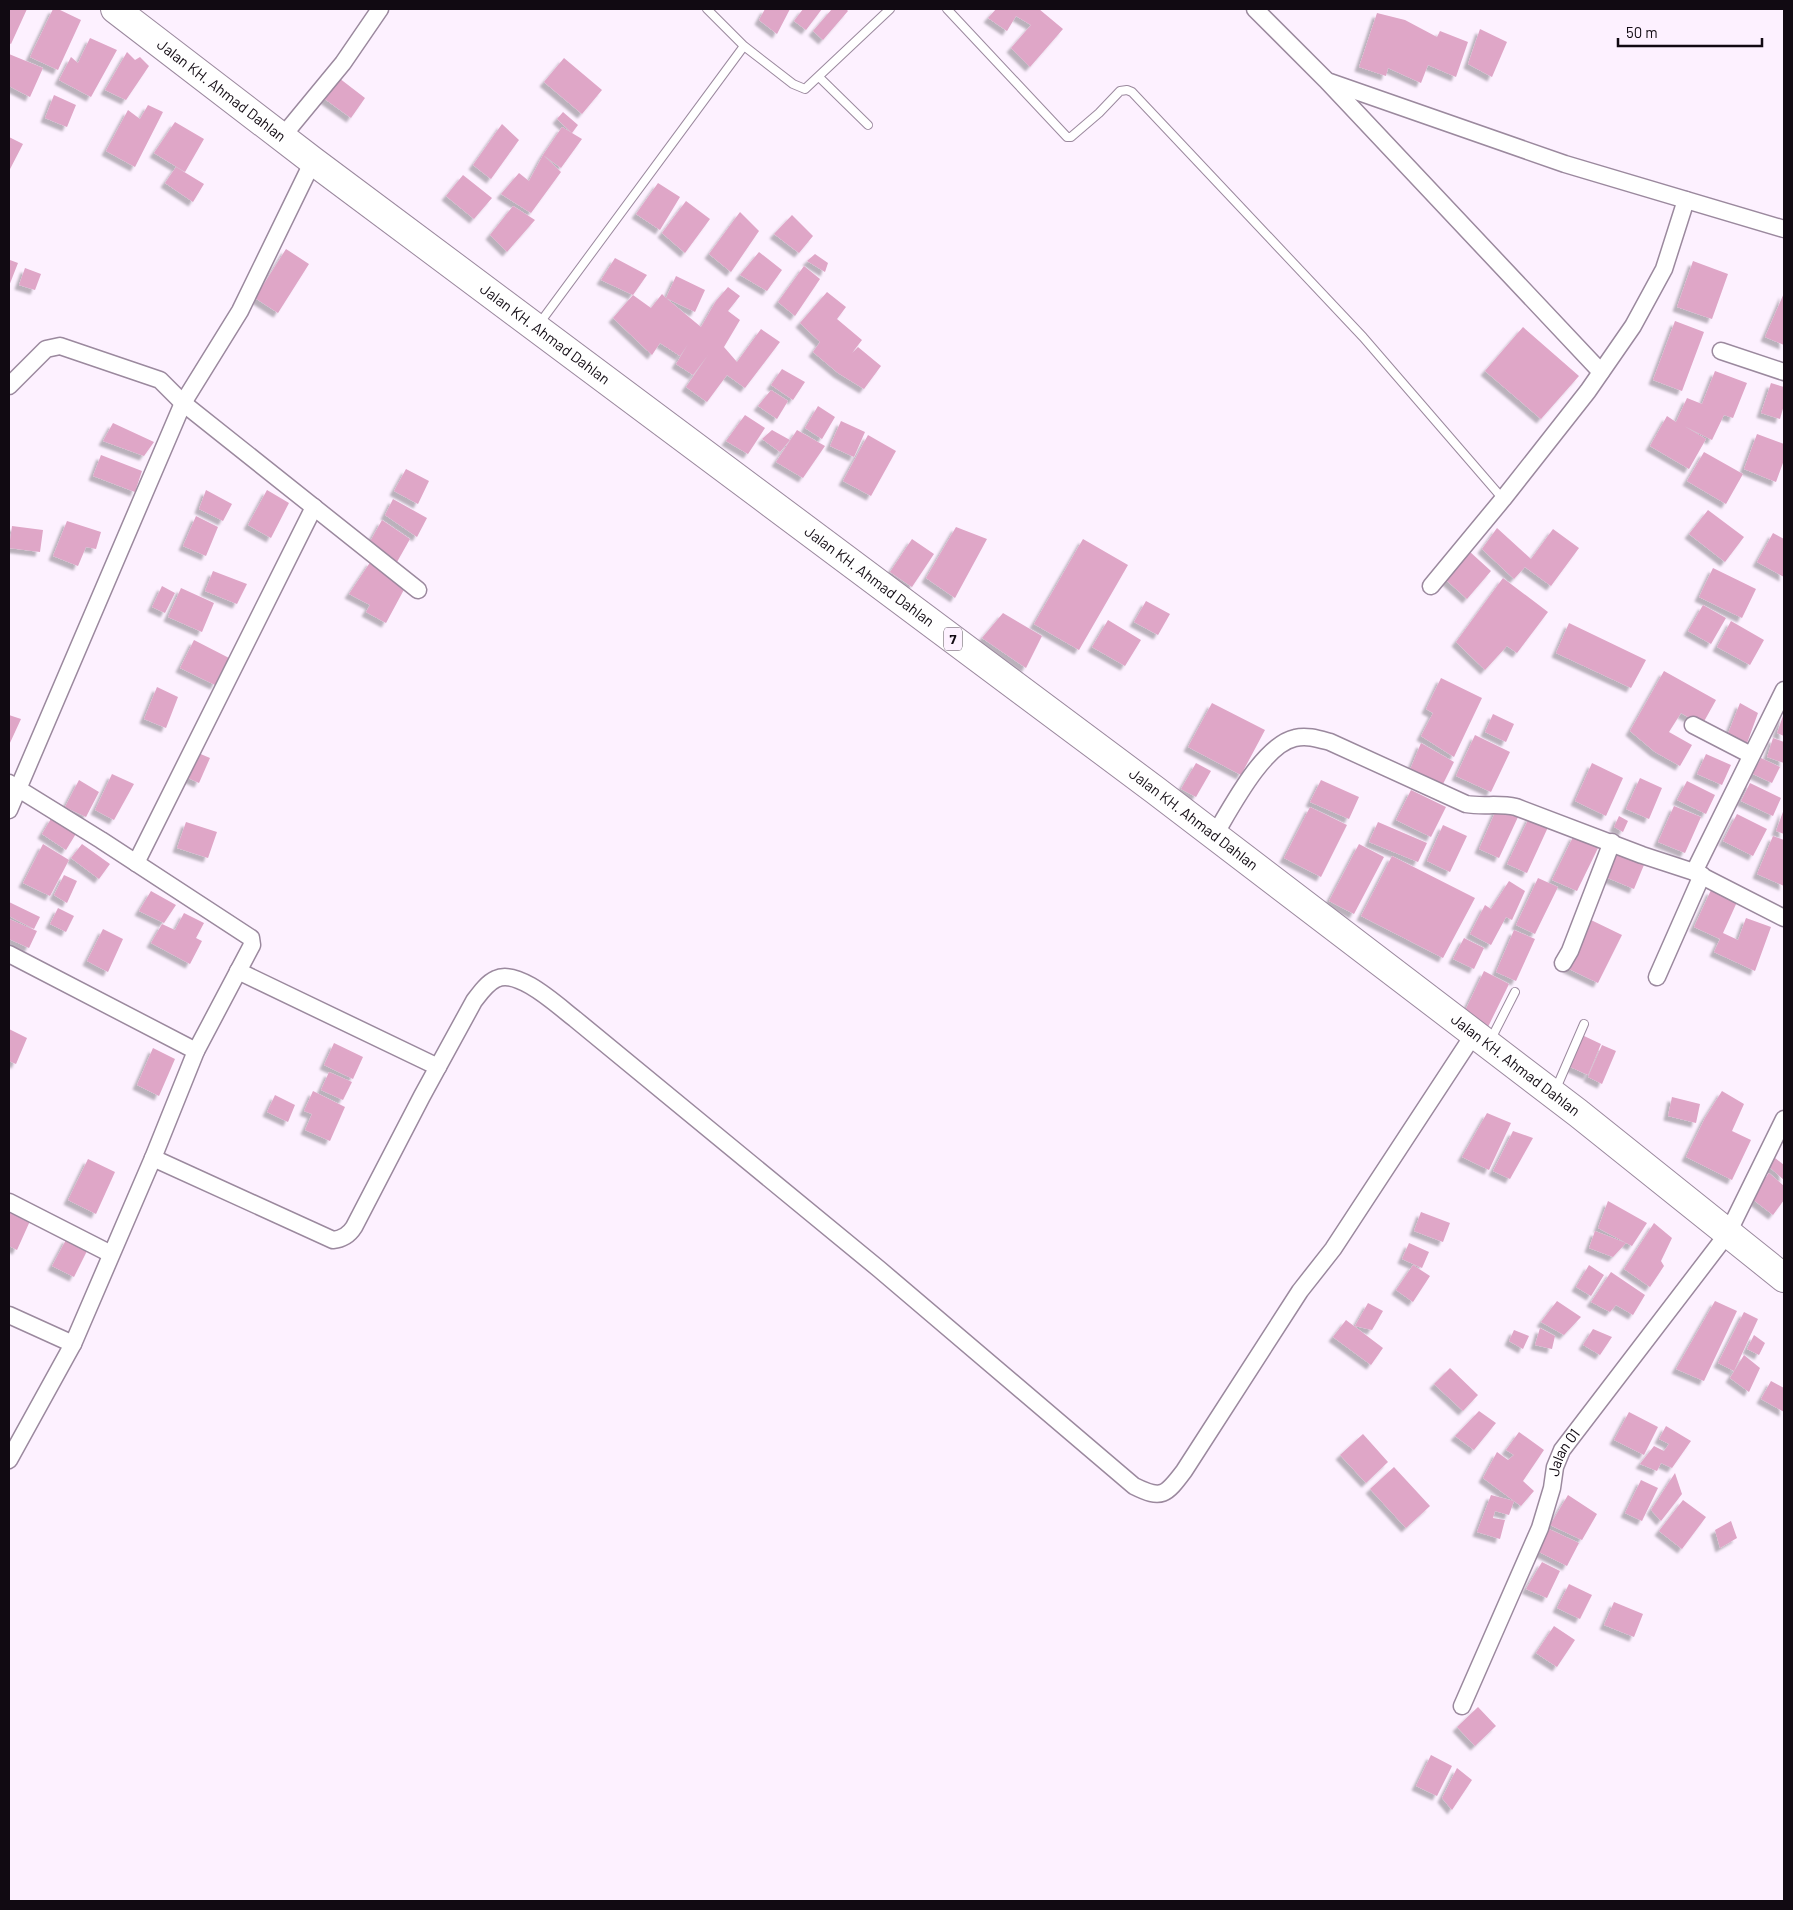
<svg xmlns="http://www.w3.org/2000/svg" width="1793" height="1910" font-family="Barlow,sans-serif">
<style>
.building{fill:#dfa6c7;filter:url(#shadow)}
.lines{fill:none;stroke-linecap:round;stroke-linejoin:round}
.service-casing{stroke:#9b899e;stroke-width:10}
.minor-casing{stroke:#9b899e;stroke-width:19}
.trunk-casing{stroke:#9b899e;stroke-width:30}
.service{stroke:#fff;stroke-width:8}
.minor{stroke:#fff;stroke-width:16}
.trunk{stroke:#fff;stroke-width:28}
.labels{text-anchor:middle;stroke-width:4.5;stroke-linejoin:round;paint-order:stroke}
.shield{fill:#fdf1ff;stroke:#584f59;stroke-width:1}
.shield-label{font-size:14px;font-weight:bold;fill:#110a12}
.street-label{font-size:15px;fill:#110a12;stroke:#fdf1ff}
</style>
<defs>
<filter id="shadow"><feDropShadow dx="-4.5" dy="4.5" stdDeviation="1" flood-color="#0004"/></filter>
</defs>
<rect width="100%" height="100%" fill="#fdf1ff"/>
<!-- building -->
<path class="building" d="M 9,9 L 27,9 L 11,44 L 9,43 Z
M 53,9 L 58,9 L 81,20 L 58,70 L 30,57 Z
M 765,9 L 790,9 L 777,34 L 759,20 Z
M 803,9 L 822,9 L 806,30 L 794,21 Z
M 832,9 L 846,9 L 848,11 L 823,40 L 813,31 Z
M 996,9 L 1039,9 L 1063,29 L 1030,67 L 1011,48 L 1031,25 L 1016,16 L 1007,31 L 988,18 Z
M 1377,13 L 1405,20 L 1437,37 L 1440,31 L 1468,42 L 1456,77 L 1428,65 L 1421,83 L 1388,68 L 1386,76 L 1359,67 Z
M 1480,29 L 1507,42 L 1492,77 L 1468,64 Z
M 90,38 L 117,50 L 91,97 L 59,80 L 71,57 L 78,63 Z
M 127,52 L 135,60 L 140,57 L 149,66 L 126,100 L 105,90 Z
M 9,54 L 43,68 L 30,97 L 9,86 Z
M 564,58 L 602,90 L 582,114 L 544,82 Z
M 339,78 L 365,98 L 351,118 L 322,97 Z
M 54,95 L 76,105 L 67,127 L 45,118 Z
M 148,105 L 163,112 L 135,167 L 106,151 L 128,110 L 140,119 Z
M 563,112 L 578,125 L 572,133 L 557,119 Z
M 175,122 L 204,139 L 185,172 L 154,153 Z
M 502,124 L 519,140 L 491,179 L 473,165 Z
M 562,127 L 582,139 L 561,168 L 543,155 Z
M 9,137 L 23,144 L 9,171 Z
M 543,155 L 561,172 L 531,213 L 501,194 L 519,173 L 529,181 Z
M 176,167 L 204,184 L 193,202 L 165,183 Z
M 463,175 L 492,198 L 474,219 L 446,196 Z
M 658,183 L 680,197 L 660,230 L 636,214 Z
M 686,201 L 710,219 L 685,253 L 662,233 Z
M 513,206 L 535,220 L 507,252 L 490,235 Z
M 740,212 L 759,231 L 731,272 L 709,254 Z
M 792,215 L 813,236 L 799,253 L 774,234 Z
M 286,249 L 309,264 L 278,313 L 255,298 Z
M 759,252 L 782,270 L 767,291 L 740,275 Z
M 815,254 L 828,263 L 825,272 L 807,261 Z
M 615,258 L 647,275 L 633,295 L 601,280 Z
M 10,260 L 18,263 L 9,286 L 9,262 Z
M 1693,261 L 1728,274 L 1712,319 L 1677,307 Z
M 804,266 L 820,279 L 795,316 L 778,302 Z
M 25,268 L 41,274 L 35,290 L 19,285 Z
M 676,276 L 705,290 L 695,312 L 666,298 L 701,327 L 716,301 L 728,287 L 740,296 L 728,311 L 740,320 L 724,347 L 737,362 L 761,329 L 780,342 L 745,388 L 727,375 L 707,402 L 686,387 L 708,355 L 693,375 L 676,364 L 688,344 L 680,356 L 660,343 L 652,355 L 613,318 L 633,295 L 651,308 L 662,294 L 666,298 Z
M 827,292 L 846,307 L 837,319 L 862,340 L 852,353 L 858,347 L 881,366 L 864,389 L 838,373 L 813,352 L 820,342 L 800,323 Z
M 1784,293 L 1784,345 L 1765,337 Z
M 1675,321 L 1704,332 L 1682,391 L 1653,380 Z
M 1523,327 L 1579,376 L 1541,419 L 1485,371 Z
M 782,369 L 805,382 L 793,400 L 771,385 Z
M 1715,371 L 1747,383 L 1733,418 L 1724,415 L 1712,440 L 1684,426 L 1706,439 L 1689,469 L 1650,446 L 1667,416 L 1676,422 L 1687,398 L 1702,404 Z
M 1771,383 L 1784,387 L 1784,405 L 1780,419 L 1761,413 Z
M 771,390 L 788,401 L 777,419 L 758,406 Z
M 818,406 L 835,417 L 822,439 L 805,428 Z
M 745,415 L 765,428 L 748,454 L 726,441 Z
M 841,421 L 865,432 L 854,457 L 830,446 Z
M 113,423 L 154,442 L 144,456 L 103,441 Z
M 772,430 L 790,440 L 780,452 L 762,439 Z
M 797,430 L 825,446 L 803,478 L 776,462 Z
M 1757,434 L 1784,444 L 1784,460 L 1776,482 L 1744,469 Z
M 868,435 L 896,451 L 871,496 L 843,481 Z
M 1704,452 L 1743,474 L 1726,504 L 1687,481 Z
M 101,455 L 142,471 L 135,492 L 93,476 Z
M 406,469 L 429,481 L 418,504 L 394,491 Z
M 206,490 L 232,504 L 223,521 L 199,509 Z
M 267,490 L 289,503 L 271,538 L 248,525 Z
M 393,499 L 427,518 L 417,537 L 385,515 Z
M 1708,510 L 1744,537 L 1725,562 L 1689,534 Z
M 196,516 L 218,527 L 206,556 L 183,546 Z
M 382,520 L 410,539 L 393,569 L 367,547 Z
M 67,521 L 101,532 L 96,549 L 86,547 L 78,566 L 53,556 Z
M 12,526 L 43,530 L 40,552 L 9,548 Z
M 956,527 L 987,539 L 955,598 L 926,578 Z
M 1497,528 L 1531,559 L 1553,529 L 1579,548 L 1551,586 L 1525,567 L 1514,579 L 1482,549 Z
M 1773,533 L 1784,539 L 1784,577 L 1757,562 Z
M 912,539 L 934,554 L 912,587 L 890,572 Z
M 1083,539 L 1128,565 L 1079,650 L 1034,624 Z
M 1469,551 L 1491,571 L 1467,599 L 1445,579 Z
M 371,561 L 407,584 L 386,623 L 366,612 L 370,605 L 349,594 Z
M 1713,568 L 1756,589 L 1742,618 L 1699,597 Z
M 213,571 L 247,584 L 237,604 L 205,591 Z
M 1503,578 L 1548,612 L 1517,653 L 1507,646 L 1485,670 L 1456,642 Z
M 162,586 L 175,593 L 165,613 L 152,607 Z
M 181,588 L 214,603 L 202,632 L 168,617 Z
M 1146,601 L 1170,614 L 1158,635 L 1134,622 Z
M 1703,605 L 1726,618 L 1711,644 L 1688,631 Z
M 1003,613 L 1042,636 L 1026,668 L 982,638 Z
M 1108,620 L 1141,640 L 1125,666 L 1092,647 Z
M 1731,621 L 1764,640 L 1750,665 L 1717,647 Z
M 1569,623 L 1646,660 L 1631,688 L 1556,653 Z
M 194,640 L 229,658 L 215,685 L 180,668 Z
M 1664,671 L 1716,700 L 1702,725 L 1681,713 L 1669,732 L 1692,745 L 1680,766 L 1655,752 L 1630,731 Z
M 1441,678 L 1482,698 L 1454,757 L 1421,736 L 1433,713 L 1426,709 Z
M 157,687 L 178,697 L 166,728 L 144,719 Z
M 1212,703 L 1265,730 L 1241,775 L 1188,747 Z
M 1740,703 L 1758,713 L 1746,746 L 1727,736 Z
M 1784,713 L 1784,736 L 1777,733 Z
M 1493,714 L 1514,724 L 1506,742 L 1485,732 Z
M 9,715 L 21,719 L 9,745 Z
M 1475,735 L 1510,752 L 1491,792 L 1456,776 Z
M 1773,738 L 1784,742 L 1784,763 L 1767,757 Z
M 1421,743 L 1454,762 L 1439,792 L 1409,772 Z
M 196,752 L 210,758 L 199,783 L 186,777 Z
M 1706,754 L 1731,765 L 1722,785 L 1697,774 Z
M 1761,758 L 1780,767 L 1772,783 L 1753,774 Z
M 1196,763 L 1211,771 L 1196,797 L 1181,789 Z
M 1592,763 L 1623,778 L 1606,816 L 1575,801 Z
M 112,774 L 134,784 L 114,820 L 95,810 Z
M 1640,778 L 1662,788 L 1649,819 L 1626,809 Z
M 79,780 L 99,792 L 86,817 L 65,807 Z
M 1321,780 L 1359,797 L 1349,819 L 1310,802 Z
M 1687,781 L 1715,795 L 1706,814 L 1677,800 Z
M 1750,783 L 1781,798 L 1773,816 L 1741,801 Z
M 1411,790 L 1446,807 L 1431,837 L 1396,820 Z
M 1674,806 L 1701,817 L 1685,853 L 1658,842 Z
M 1310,807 L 1347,825 L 1321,877 L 1284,858 Z
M 1497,808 L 1518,817 L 1499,858 L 1479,849 Z
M 1784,809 L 1784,834 L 1776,831 Z
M 1737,814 L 1767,829 L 1753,856 L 1723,841 Z
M 1530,816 L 1549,825 L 1527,873 L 1507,864 Z
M 1619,816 L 1628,821 L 1623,832 L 1614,827 Z
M 52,817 L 77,832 L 66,850 L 42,834 Z
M 186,822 L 217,832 L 208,858 L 177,848 Z
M 1378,822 L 1427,843 L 1418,862 L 1369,842 Z
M 1443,825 L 1467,836 L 1450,872 L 1427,861 Z
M 1574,835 L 1599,846 L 1577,891 L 1552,880 Z
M 1773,836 L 1784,840 L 1784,886 L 1757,874 Z
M 43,844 L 69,860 L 50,896 L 23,883 Z
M 82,844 L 110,864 L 99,879 L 71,858 Z
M 1359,844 L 1384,857 L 1354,914 L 1329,901 Z
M 1615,847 L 1646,860 L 1634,889 L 1603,876 Z
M 1392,856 L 1475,898 L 1443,958 L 1361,916 Z
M 64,875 L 77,881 L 67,903 L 54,895 Z
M 1538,878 L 1558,887 L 1535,934 L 1516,925 Z
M 1509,881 L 1525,891 L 1512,920 L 1506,917 L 1491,945 L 1470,934 L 1485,905 L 1491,909 Z
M 1711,890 L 1737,902 L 1723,933 L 1738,940 L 1746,918 L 1771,927 L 1755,971 L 1714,952 L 1720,939 L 1694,927 Z
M 151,891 L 176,905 L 164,923 L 139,911 Z
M 9,902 L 40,917 L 34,929 L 9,916 Z
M 58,908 L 74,916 L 66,932 L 50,924 Z
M 184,913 L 204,923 L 196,938 L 202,941 L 190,964 L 151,943 L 162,924 L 175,930 Z
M 9,919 L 37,931 L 29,948 L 9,939 Z
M 1591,920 L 1622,935 L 1598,983 L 1567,968 Z
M 103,929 L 123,939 L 108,972 L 87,961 Z
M 1514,930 L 1535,939 L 1516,981 L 1496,972 Z
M 1464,938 L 1484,948 L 1474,969 L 1453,959 Z
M 1484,971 L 1509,984 L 1487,1029 L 1462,1017 Z
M 9,1029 L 27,1038 L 16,1064 L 9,1061 Z
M 1582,1035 L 1601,1044 L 1588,1075 L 1568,1066 Z
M 334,1043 L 363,1057 L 353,1079 L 324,1065 Z
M 1602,1045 L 1616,1051 L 1602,1084 L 1588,1077 Z
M 153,1048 L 175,1059 L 159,1096 L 137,1085 Z
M 329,1072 L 352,1082 L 343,1100 L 321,1090 Z
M 313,1091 L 345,1107 L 330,1141 L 305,1130 L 312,1114 L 304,1111 Z
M 1722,1091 L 1744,1104 L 1732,1131 L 1751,1140 L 1732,1180 L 1686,1157 L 1705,1118 Z
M 275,1095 L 295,1105 L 288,1122 L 267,1112 Z
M 1672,1097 L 1700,1104 L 1696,1123 L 1668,1116 Z
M 1487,1113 L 1511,1123 L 1489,1170 L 1462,1157 Z
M 1513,1131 L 1533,1138 L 1510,1179 L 1493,1171 Z
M 1775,1158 L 1784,1165 L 1784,1180 L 1767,1165 Z
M 88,1159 L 115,1172 L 96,1214 L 68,1200 Z
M 1769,1173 L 1784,1186 L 1784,1200 L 1773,1215 L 1751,1198 Z
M 1608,1201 L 1647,1223 L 1632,1246 L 1598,1228 Z
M 9,1209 L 30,1221 L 17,1250 L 9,1246 Z
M 1421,1212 L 1450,1223 L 1443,1242 L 1414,1231 Z
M 1654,1223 L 1672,1238 L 1661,1261 L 1664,1266 L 1650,1287 L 1624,1269 Z
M 1595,1231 L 1626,1243 L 1613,1257 L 1589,1248 Z
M 67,1238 L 88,1249 L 74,1277 L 52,1266 Z
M 1409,1243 L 1429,1252 L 1422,1268 L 1402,1259 Z
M 1413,1265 L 1430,1276 L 1413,1302 L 1396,1290 Z
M 1589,1265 L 1604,1275 L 1591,1296 L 1576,1287 Z
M 1611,1272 L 1645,1295 L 1633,1315 L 1616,1305 L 1610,1312 L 1591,1302 Z
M 1557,1301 L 1581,1317 L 1564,1335 L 1541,1322 Z
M 1715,1301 L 1737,1311 L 1704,1381 L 1676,1369 Z
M 1368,1303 L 1383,1311 L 1372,1330 L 1355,1326 Z
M 1744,1312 L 1758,1319 L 1734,1371 L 1718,1363 Z
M 1346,1320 L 1383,1348 L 1371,1365 L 1333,1337 Z
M 1540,1328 L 1555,1336 L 1552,1349 L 1535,1345 Z
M 1593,1329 L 1612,1337 L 1600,1355 L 1583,1345 Z
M 1514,1330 L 1529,1336 L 1523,1349 L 1509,1341 Z
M 1754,1335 L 1765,1343 L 1759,1355 L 1747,1349 Z
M 1744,1355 L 1760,1368 L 1749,1392 L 1730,1378 Z
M 1450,1368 L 1478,1395 L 1463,1411 L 1434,1384 Z
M 1771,1381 L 1784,1388 L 1784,1412 L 1761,1399 Z
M 1479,1411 L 1496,1423 L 1474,1450 L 1455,1436 Z
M 1629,1412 L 1658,1427 L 1644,1455 L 1614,1440 Z
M 1666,1426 L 1691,1441 L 1672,1468 L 1661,1463 L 1657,1471 L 1640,1464 L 1654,1446 L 1664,1451 L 1669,1444 L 1659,1439 Z
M 1519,1432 L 1544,1450 L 1523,1481 L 1534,1491 L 1521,1506 L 1514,1501 L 1509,1515 L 1495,1511 L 1493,1518 L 1505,1520 L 1500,1539 L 1477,1532 L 1491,1495 L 1514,1501 L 1483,1478 L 1497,1452 L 1508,1460 L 1514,1455 L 1506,1450 Z
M 1363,1434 L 1388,1462 L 1366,1483 L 1340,1455 Z
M 1394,1467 L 1430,1506 L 1406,1528 L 1370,1489 Z
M 1675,1473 L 1682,1494 L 1661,1521 L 1651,1510 Z
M 1641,1480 L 1658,1488 L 1642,1521 L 1625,1513 Z
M 1568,1495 L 1597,1514 L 1582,1540 L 1550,1525 Z
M 1683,1500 L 1706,1517 L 1682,1549 L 1659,1531 Z
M 1731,1521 L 1737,1538 L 1720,1548 L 1715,1530 Z
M 1549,1529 L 1579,1543 L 1567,1566 L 1537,1551 Z
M 1542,1562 L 1560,1571 L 1547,1598 L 1526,1589 Z
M 1569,1584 L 1592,1595 L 1580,1619 L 1557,1608 Z
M 1614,1602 L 1643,1614 L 1634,1637 L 1604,1625 Z
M 1554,1626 L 1575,1640 L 1557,1667 L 1536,1653 Z
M 1478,1707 L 1496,1726 L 1475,1746 L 1457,1727 Z
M 1431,1755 L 1452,1766 L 1437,1796 L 1416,1786 Z
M 1457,1768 L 1472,1780 L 1452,1810 L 1442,1798 Z"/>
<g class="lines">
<defs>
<path id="service" d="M 707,9 L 744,46
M 947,9 L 1067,137 L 1071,137 L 1099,113 L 1120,91 L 1127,90 L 1132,92 L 1363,337 L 1503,499
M 819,77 L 868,125
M 539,324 L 744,46 L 793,84 L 805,89 L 890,9
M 1490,1041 L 1515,992
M 1555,1091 L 1584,1024"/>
<g id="minor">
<path d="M 1255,9 L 1326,80 L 1601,372"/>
<path d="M 1330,82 L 1565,164 L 1784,229"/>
<path d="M 282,137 L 343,63 L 380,9"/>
<path d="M 1721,351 L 1784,372"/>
<path d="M 9,386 L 46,349 L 60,346 L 160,380 L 183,403 L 418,590"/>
<path d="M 1431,586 L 1503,499 L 1588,391 L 1633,326 L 1664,269 L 1686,200"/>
<path d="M 1693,725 L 1751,755"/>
<path d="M 9,783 L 101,840 L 251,938 L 252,945 L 196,1051 L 153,1158"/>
<path d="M 9,810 L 183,403 L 240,311 L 313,161"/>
<path d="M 1214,836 C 1231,808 1263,745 1295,738 C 1307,735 1319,739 1330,742 L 1466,804 C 1483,807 1499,803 1516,807 L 1642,855 L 1694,872 L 1784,918"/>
<path d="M 136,863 L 314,507"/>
<path d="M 1694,872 L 1784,690"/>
<path d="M 9,954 L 196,1051"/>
<path d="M 1563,963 L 1570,951 L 1612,842"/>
<path d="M 238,971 L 438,1067"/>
<path d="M 1657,977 L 1702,875"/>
<path d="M 9,1202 L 111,1254"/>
<path d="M 9,1315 L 73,1344"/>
<path d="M 9,1460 L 73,1344 L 153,1158 L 333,1240 C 343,1239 349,1235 354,1227 L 422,1096 L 474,1001 C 480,993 487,983 496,979 C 518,968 558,1006 575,1019 L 879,1269 L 1134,1486 C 1162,1500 1166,1495 1184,1471 L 1300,1291 L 1333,1249 L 1474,1034"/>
<path id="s1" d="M 1462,1706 L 1540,1528 L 1552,1488 L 1555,1467 L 1562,1450 L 1728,1233 L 1784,1119"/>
</g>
<g id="trunk">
<path id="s2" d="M 115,9 L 313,161 L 1155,790 L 1578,1113 L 1784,1278"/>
</g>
</defs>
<!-- service casing -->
<use href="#service" class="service-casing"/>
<!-- minor casing -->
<use href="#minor" class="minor-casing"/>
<!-- trunk casing -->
<use href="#trunk" class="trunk-casing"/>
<!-- service -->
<use href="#service" class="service"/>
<!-- minor -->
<use href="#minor" class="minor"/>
<!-- trunk -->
<use href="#trunk" class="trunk"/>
</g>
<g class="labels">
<!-- shield labels -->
<rect class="shield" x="944" y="627.5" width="18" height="23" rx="4"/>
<g class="shield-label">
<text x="953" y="644">7</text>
</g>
<!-- street labels -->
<g class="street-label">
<text dy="5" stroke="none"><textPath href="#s2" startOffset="134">Jalan KH. Ahmad Dahlan</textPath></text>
<text dy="5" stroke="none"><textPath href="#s2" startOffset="539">Jalan KH. Ahmad Dahlan</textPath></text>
<text dy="5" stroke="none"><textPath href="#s2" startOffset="944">Jalan KH. Ahmad Dahlan</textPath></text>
<text dy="5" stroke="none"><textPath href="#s2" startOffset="1349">Jalan KH. Ahmad Dahlan</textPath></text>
<text dy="5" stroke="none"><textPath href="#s2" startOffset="1754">Jalan KH. Ahmad Dahlan</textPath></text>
<text dy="5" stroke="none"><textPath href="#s1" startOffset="274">Jalan 01</textPath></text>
</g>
</g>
<!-- border -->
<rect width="1793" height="1910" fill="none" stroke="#110a12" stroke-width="20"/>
<!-- scale -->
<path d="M1618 38v8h144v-8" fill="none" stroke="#110a12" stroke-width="2.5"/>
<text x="1626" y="38" font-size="15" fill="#110a12" stroke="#fdf1ff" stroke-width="4" paint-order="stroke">50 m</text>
</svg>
